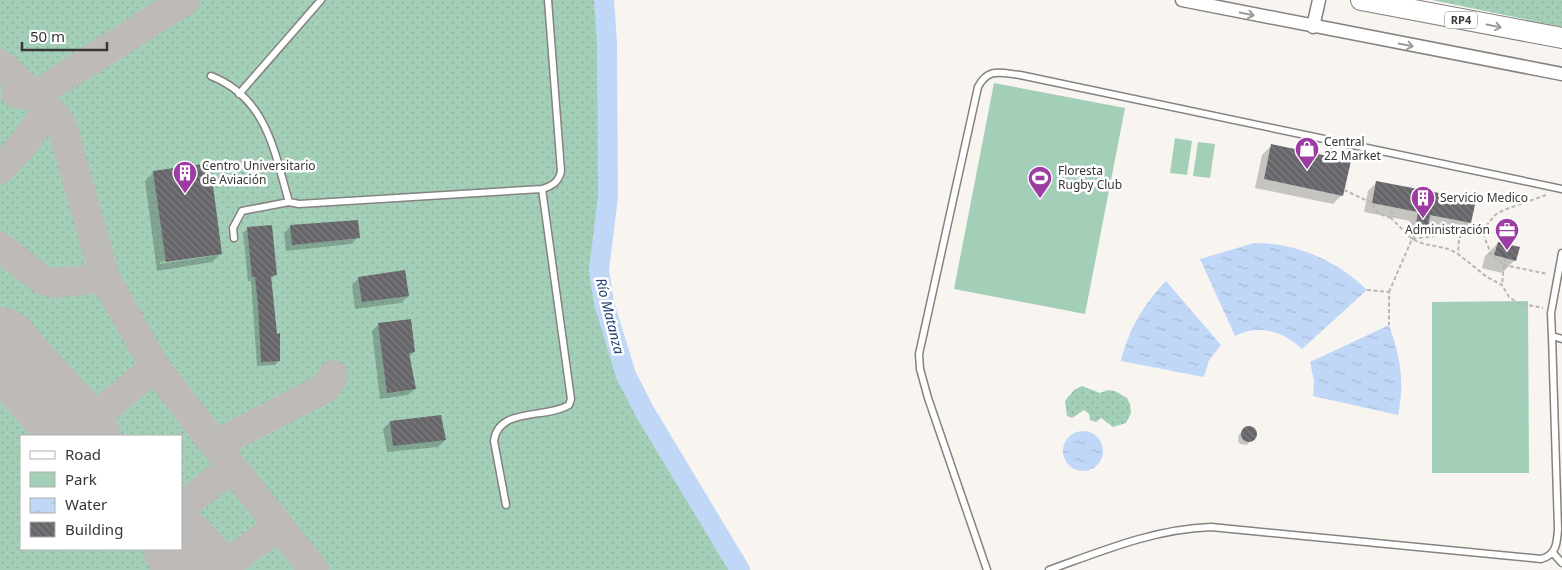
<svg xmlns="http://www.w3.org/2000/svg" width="1562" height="570" font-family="'Noto Sans',sans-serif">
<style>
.green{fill:url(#green-dots);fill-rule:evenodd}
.pitch{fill:#a3cfb8}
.water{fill:url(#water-ripples)}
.shadow{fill:#0003;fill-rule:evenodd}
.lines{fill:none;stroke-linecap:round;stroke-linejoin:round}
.river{stroke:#c1d7f7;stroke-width:20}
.taxiway{stroke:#bdbab8;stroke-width:30}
.runway{stroke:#bdbab8;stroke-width:76}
.building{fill:url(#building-back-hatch)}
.service-casing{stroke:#85827f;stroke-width:9}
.minor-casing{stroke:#85827f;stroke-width:15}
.primary-casing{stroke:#85827f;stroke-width:22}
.path{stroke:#b9b7b3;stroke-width:2;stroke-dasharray:4 2.5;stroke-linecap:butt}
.service{stroke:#fff;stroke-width:6}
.minor{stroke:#fff;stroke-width:12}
.primary{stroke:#fff;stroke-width:20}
.oneway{stroke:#9c9b9a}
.labels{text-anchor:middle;stroke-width:5;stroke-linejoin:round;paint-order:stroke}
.shield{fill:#fff;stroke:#747372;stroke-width:1}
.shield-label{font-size:11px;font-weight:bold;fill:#383735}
.poi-label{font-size:12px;fill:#383735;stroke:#fff;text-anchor:start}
.water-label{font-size:14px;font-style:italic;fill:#224375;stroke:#fff}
</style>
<defs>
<pattern id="green-dots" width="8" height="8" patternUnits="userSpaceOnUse" patternTransform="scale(1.25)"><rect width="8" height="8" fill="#a3cfb8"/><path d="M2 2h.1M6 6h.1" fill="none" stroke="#8db29f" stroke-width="1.8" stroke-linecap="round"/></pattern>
<pattern id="water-ripples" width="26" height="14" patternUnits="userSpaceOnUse" patternTransform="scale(1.25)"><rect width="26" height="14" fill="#c1d7f7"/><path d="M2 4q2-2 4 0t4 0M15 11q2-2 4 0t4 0" fill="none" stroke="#a7b9d4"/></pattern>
<pattern id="building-back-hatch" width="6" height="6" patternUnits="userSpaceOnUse" patternTransform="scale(1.25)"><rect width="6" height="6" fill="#666569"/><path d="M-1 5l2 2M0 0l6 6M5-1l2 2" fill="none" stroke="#7d7c7f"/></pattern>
</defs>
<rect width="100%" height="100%" fill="#f8f5f1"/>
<!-- green -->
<path class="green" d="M 0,0 L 604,0 L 607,42 L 608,197 L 599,270 L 604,303 L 626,375 L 645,412 L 740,570 L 0,570 ZM 21,436 L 181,436 L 181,549 L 21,549 Z
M 1432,0 L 1562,0 L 1562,27 Z
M 1082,386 L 1100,393 L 1108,390 L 1115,391 L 1127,398 L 1130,404 L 1131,413 L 1126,423 L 1113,427 L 1101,418 L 1096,422 L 1090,420 L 1089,414 L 1084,410 L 1072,418 L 1067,416 L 1065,401 L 1074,390 Z"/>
<!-- pitch -->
<path class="pitch" d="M 994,83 L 1125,108 L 1085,314 L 954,289 Z
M 1175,138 L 1192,141 L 1187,175 L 1170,173 Z
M 1198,142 L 1215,144 L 1210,178 L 1193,176 Z
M 1528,301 L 1529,473 L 1432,473 L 1432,302 Z"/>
<!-- water -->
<path class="water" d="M 1254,243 C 1297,243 1336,260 1367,290 L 1302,349 C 1283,331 1259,324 1235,336 L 1200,259 Z
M 1166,281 L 1221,345 L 1209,360 L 1204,377 L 1121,361 C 1129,329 1143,305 1166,281 Z
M 1389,325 C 1400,355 1405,383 1398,415 L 1313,396 L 1314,381 L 1310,362 Z
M1063 451a20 20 0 1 1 40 0a20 20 0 1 1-40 0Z"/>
<!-- shadow -->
<path class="shadow" d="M 1272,145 L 1342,195 L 1333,204 L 1255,188 L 1262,155 Z
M 154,172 L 221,253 L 212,262 L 157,271 L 145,181 ZM 212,254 L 212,256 L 160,264 L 160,262 Z
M 1377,182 L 1470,222 L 1462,231 L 1427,224 L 1418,234 L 1408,232 L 1410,221 L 1364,212 L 1368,191 Z
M 291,226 L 358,237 L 351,244 L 286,251 L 284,233 Z
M 248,228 L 276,275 L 270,279 L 279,361 L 275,365 L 257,366 L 251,281 L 248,281 L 243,233 Z
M 1498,243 L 1515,260 L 1502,273 L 1482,268 L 1485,256 Z
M 359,278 L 408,296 L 401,303 L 355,309 L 352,285 Z
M 379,324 L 414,352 L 409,357 L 415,389 L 408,395 L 380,399 L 372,331 Z
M 390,422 L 445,440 L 438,447 L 387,452 L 383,429 Z
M 1248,427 L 1254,429 L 1256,433 L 1247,445 L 1240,444 L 1238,441 L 1239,434 Z"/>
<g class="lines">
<!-- river -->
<path class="river" d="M 604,0 L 607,42 L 608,197 L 599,270 L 604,303 L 626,375 L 645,412 L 740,570"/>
<!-- taxiway -->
<path class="taxiway" d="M 0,64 L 57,118 L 62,126 L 105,278 L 155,367 L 232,467
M 16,93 L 34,96 L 185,0
M 0,169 L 25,142 L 48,109
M 0,247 L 41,279 L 52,283 L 105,278
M 78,431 L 155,367
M 215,445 L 327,387 L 333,375
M 181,507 L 232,467 L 314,570
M 220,570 L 279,525"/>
<!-- runway -->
<path class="runway" d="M 0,345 L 82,436
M 181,547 L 202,570"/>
</g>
<!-- building -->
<path class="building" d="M 1271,144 L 1351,161 L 1343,196 L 1264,179 Z
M 210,163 L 222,254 L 166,262 L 153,171 Z
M 1376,181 L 1476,200 L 1471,223 L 1430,215 L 1428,226 L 1416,224 L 1418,212 L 1372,203 Z
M 358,220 L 360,238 L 292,245 L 290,225 Z
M 272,225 L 277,275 L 271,276 L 277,334 L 280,333 L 280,361 L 261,362 L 258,305 L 255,277 L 252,277 L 247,227 Z
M 1498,242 L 1520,247 L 1516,261 L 1494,255 Z
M 405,270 L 409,296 L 362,302 L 358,277 Z
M 411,319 L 415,352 L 409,353 L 416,389 L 387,393 L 378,323 Z
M 441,415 L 446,440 L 393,446 L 390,421 Z
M1241 434a8 8 0 1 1 16 0a8 8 0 1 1-16 0Z"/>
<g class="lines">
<defs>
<path id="service" d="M 211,76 C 267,98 274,151 289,202 L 299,204 L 542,189 C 552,186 559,182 561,171 L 548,0
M 239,94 L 321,0
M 234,238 L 233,228 L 242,211 L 289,202
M 1562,253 L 1551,313 L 1552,336 L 1562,339
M 506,505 L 494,441 C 498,407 546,419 569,405 L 571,399 L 542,189
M 1553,553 L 1562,563
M 987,570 L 928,398 L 920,369 L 919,354 L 978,87 C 988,67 1001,73 1020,75 L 1562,189
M 1049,570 C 1102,551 1154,529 1211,527 L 1541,559 C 1557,555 1557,542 1558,529 L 1552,336"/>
<path id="minor" d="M 1182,0 L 1562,74
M 1313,27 L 1319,0"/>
<path id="primary" d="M 1361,0 L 1562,38"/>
</defs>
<!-- service casing -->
<use href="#service" class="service-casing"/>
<!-- minor casing -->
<use href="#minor" class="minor-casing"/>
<!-- primary casing -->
<use href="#primary" class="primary-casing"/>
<!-- path -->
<path class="path" d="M 1329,156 L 1331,148
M 1344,190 L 1370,202 L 1379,214 L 1391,218
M 1453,219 L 1452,226 L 1435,236 L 1412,239 C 1428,248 1443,244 1458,254
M 1466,222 L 1459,240 L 1458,254 L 1487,277 L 1502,285 L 1509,297 L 1518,303 L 1543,308
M 1453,226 L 1472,231 L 1482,231 L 1491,254 L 1504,265 L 1502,285
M 1482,231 L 1495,215 L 1504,210 L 1546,195
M 1412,239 L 1422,225
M 1505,258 L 1504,265 L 1548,274
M 1367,290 L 1389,292 L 1389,325
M 1389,292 L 1412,239 L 1391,218 L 1393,207"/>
<!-- service -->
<use href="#service" class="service"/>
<!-- minor -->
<use href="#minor" class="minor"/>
<!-- primary -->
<use href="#primary" class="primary"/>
</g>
<!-- one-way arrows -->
<defs><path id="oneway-shaft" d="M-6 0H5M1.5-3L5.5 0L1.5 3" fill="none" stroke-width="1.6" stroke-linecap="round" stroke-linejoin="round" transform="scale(1.25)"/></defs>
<g class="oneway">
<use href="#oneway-shaft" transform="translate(1247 14) rotate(12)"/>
<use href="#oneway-shaft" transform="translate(1494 26) rotate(11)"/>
<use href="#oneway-shaft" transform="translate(1406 45) rotate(11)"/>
</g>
<!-- icons -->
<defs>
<symbol id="shop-pin" viewBox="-11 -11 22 30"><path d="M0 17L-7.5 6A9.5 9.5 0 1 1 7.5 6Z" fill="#9d3ca3" stroke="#fff"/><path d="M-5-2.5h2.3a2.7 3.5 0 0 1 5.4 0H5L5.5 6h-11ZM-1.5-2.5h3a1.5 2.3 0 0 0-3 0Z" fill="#fff"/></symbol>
<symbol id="building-pin" viewBox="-11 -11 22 30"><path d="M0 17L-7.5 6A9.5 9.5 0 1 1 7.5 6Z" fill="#9d3ca3" stroke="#fff"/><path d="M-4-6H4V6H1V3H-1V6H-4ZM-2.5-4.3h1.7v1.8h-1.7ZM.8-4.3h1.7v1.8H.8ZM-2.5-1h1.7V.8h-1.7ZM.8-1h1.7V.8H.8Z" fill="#fff"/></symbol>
<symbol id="stadium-pin" viewBox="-11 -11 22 30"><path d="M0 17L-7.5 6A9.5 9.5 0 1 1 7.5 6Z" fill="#9d3ca3" stroke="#fff"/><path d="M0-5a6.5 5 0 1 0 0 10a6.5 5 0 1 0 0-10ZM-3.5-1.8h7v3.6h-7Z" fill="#fff"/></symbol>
<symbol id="office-pin" viewBox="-11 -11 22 30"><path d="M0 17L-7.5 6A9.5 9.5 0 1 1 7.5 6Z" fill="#9d3ca3" stroke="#fff"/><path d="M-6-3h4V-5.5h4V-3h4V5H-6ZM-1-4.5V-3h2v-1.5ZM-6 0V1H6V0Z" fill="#fff"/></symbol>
</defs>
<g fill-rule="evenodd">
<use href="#shop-pin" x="1293" y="135" width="28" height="38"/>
<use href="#building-pin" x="171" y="159" width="28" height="38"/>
<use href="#stadium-pin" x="1026" y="164" width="28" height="38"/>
<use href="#building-pin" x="1409" y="184" width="28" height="38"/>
<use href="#office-pin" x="1493" y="216" width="28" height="38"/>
</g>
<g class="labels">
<!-- shield labels -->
<rect class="shield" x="1445" y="11.5" width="32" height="17" rx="4"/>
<g class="shield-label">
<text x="1461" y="24">RP4</text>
</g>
<!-- poi labels -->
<g class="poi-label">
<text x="1324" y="146">Central<tspan x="1324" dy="14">22 Market</tspan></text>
<text x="202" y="170">Centro Universitario<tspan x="202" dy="14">de Aviación</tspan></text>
<text x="1058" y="175">Floresta<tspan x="1058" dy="14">Rugby Club</tspan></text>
<text x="1440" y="202">Servicio Medico</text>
<text x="1490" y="234" text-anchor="end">Administración</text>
</g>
<!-- water labels -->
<g class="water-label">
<text transform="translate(610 316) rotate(76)" y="5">Río Matanza</text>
</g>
</g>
<!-- legend -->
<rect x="20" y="435" width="162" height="115" fill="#ffffff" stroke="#afafae"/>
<rect x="30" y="451" width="25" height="8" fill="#ffffff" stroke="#afafae"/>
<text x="65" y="460" font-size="15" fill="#383735">Road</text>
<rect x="30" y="472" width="25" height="15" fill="#a3cfb8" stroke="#afafae"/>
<text x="65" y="485" font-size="15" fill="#383735">Park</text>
<rect x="30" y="498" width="25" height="15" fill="url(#water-ripples)" stroke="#afafae"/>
<text x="65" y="510" font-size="15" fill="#383735">Water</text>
<rect x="30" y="522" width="25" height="15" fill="url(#building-back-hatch)" stroke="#afafae"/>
<text x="65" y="535" font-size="15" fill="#383735">Building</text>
<!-- scale -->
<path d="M22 42v8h85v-8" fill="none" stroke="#383735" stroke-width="2.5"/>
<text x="30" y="42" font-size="15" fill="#383735" stroke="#ffffff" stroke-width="4" paint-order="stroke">50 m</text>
</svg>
